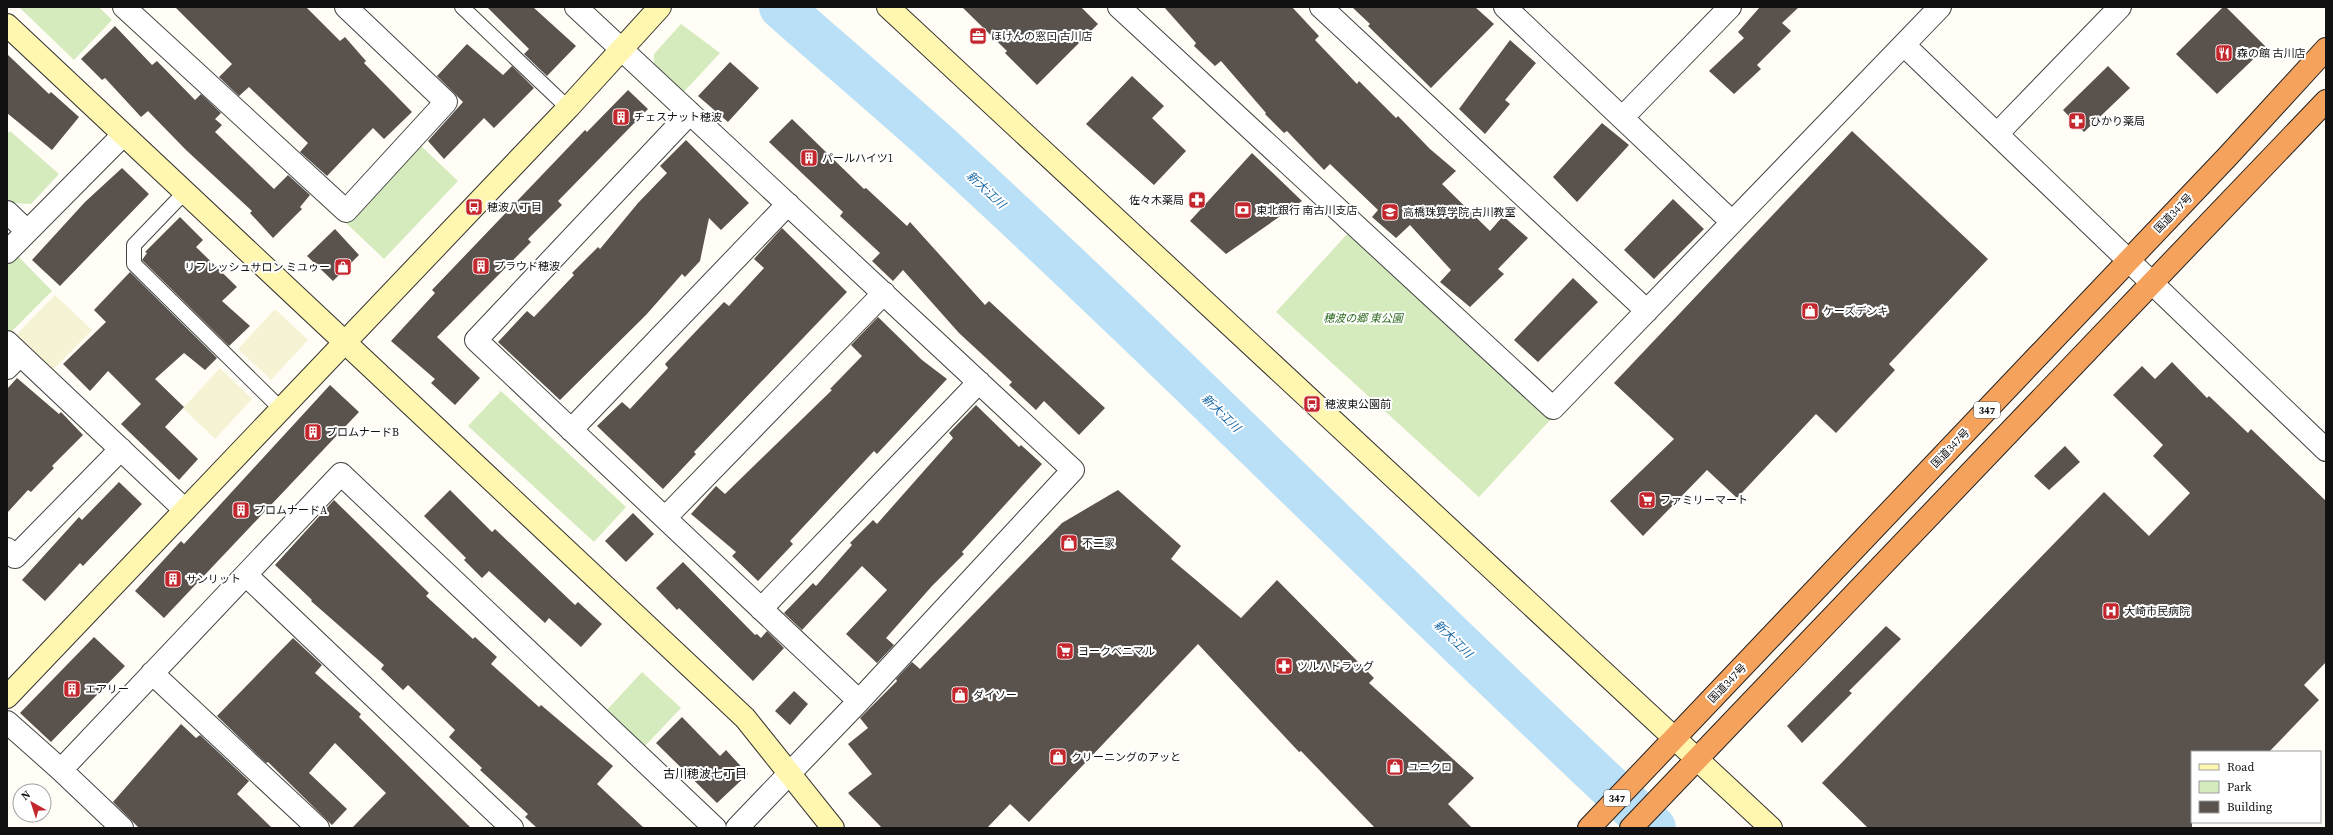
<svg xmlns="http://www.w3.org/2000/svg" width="2333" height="835" font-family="'Source Serif 4','Noto Sans JP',serif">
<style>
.farmland{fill:#f6f3d4}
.green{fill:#d5ebbd}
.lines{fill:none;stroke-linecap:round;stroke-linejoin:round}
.river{stroke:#b9e0f7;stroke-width:44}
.building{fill:#5a524d}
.lane-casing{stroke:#444;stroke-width:16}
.street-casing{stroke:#444;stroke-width:24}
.secondary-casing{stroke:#333;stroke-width:24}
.highway-casing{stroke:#222;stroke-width:24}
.lane{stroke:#fff;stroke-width:14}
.street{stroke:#fff;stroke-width:22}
.secondary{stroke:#fff6b0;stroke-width:22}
.highway{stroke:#f5a25d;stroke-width:22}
.labels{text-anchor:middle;stroke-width:4;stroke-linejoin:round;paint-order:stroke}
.shield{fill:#fff;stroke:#585858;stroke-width:1}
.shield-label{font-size:10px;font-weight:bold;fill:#111}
.poi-label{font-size:11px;fill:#111;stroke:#fff;text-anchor:start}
.street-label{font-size:11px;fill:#111;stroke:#fff}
.park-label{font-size:11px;font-style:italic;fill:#2f6b1f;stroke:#fff}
.water-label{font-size:12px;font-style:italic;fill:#1768a6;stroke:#fff}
.neighbourhood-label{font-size:12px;fill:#111;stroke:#fff}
</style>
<rect width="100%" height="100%" fill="#fffdf5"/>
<!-- farmland -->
<path class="farmland" d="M 55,295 L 92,330 L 50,373 L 13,338 Z
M 275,309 L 308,340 L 271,380 L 238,349 Z
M 220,368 L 252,399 L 215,439 L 183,408 Z"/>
<!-- green -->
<path class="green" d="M 19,7 L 99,7 L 112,20 L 74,60 Z
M 681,24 L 720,53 L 681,95 L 654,69 L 654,54 Z
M 10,131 L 59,174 L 31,204 L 12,203 L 7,198 L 7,134 Z
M 418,143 L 458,181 L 384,259 L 344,221 Z
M 1349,232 L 1552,418 L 1479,497 L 1276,312 Z
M 16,254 L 52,291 L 9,334 L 7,332 L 7,263 Z
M 501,391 L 626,507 L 594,542 L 468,426 Z
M 642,672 L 681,708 L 643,748 L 605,712 Z"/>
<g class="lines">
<!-- river -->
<path class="river" d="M 781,7 C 835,55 890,101 944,150 C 1185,371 1414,606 1654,828"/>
</g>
<!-- building -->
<path class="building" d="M 175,7 L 306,7 L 340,41 L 345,37 L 366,61 L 364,63 L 412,112 L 384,139 L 373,128 L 327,176 L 300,152 L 308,143 L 249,87 L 239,96 L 219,77 L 232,64 Z
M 487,7 L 533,7 L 576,46 L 547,76 L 524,54 L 529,49 Z
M 962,7 L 1081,7 L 1098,24 L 1037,85 L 1005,53 L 1007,51 Z
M 1164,7 L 1292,7 L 1319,36 L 1315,40 L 1357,84 L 1359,81 L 1396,118 L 1398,116 L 1430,149 L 1456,171 L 1442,184 L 1490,231 L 1503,216 L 1528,238 L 1498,269 L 1504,274 L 1470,307 L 1440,282 L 1451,270 L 1410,225 L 1396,238 L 1372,217 L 1378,210 L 1330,164 L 1324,170 L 1287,131 L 1284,133 L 1265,114 L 1266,113 L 1221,61 L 1215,66 L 1194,46 L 1196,43 Z
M 1352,7 L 1475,7 L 1494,24 L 1431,88 L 1368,26 L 1370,24 Z
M 1760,7 L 1799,7 L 1782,23 L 1791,31 L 1757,65 L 1761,69 L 1734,94 L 1709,71 L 1744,38 L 1738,32 Z
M 2223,7 L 2226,7 L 2266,47 L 2217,94 L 2176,54 Z
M 115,26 L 152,65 L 157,61 L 195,100 L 201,94 L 221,113 L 215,119 L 222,125 L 215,132 L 274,189 L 288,175 L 310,195 L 300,207 L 302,209 L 273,238 L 250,213 L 252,211 L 186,150 L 148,111 L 141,117 L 105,78 L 102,80 L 81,59 Z
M 1510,40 L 1536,63 L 1505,100 L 1510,104 L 1485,134 L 1459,109 Z
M 467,44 L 503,75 L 512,66 L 534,88 L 494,128 L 484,118 L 444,159 L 428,141 L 463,102 L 437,76 Z
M 7,54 L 49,94 L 51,92 L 79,117 L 52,150 L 7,113 Z
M 730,62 L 759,88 L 728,122 L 698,96 Z
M 2108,66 L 2130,88 L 2084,132 L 2063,110 Z
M 1132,76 L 1164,106 L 1152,118 L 1186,151 L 1154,185 L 1086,124 Z
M 628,90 L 648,109 L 558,201 L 562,205 L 528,239 L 531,242 L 437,337 L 480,378 L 455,405 L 431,383 L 435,379 L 391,341 L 435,293 L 432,290 L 585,130 L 587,132 Z
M 792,119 L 864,189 L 866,188 L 907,226 L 910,222 L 985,305 L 989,301 L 1105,408 L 1079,435 L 1044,401 L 1036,410 L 1009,385 L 1012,382 L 959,333 L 903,270 L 893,281 L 872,261 L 880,253 L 840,216 L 843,212 L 769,142 Z
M 1602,123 L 1629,145 L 1577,202 L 1553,177 Z
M 1852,131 L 1988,259 L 1889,364 L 1895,370 L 1836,433 L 1816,414 L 1737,498 L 1707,470 L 1643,536 L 1610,501 L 1674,439 L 1614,383 Z
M 686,140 L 749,203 L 721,230 L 709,218 L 700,261 L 685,277 L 682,274 L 646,315 L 560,400 L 498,342 L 527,311 L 534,317 L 574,275 L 572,273 L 598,247 L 600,249 L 638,203 L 667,173 L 660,166 Z
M 1252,153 L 1302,201 L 1226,254 L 1190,221 Z
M 122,168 L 149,194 L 60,286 L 32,260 L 85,202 Z
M 1673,199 L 1704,229 L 1654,279 L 1624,250 Z
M 180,217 L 203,240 L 196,247 L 237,287 L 222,301 L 250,326 L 229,346 L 142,260 L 147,253 L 145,252 Z
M 782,228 L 847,292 L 694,452 L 696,454 L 663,489 L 597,426 L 622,402 L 630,409 L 668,368 L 665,364 L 699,328 L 724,302 L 729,306 L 764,268 L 754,259 Z
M 335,229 L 359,255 L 333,281 L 307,256 Z
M 130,272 L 217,358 L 205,370 L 184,353 L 155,379 L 184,407 L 165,427 L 198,459 L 179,480 L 121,424 L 141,404 L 108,371 L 90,391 L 63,364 L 106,322 L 94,310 Z
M 1573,278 L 1598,302 L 1538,362 L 1514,340 Z
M 878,317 L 922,360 L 947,379 L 877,454 L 874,451 L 790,541 L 793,544 L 758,581 L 732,556 L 736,552 L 691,514 L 716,486 L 725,494 L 832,390 L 830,389 L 862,356 L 851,345 Z
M 2172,362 L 2207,398 L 2209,396 L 2248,433 L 2251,429 L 2326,501 L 2326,662 L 2304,685 L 2319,700 L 2269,752 L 2192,752 L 2192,828 L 1868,828 L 1822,783 L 2104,492 L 2149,536 L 2190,493 L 2153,456 L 2163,445 L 2113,395 L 2142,366 L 2155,379 Z
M 17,378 L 59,414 L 61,412 L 83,435 L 52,466 L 54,468 L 31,492 L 28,490 L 7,513 L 7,389 Z
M 330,385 L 359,412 L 164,618 L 135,591 L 181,541 L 184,544 Z
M 976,405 L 1019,447 L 1021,445 L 1042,464 L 962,552 L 964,554 L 932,586 L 886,638 L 894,645 L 877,663 L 846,634 L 887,590 L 862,566 L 802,630 L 784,613 L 813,583 L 816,586 L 852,545 L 850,543 L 873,520 L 877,524 L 953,438 L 949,433 Z
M 2065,446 L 2080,462 L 2049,490 L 2034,476 Z
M 119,482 L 142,504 L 83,566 L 80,563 L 45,601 L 22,580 L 79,517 L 82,520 Z
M 450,490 L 492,532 L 495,529 L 575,605 L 578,602 L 602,624 L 581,647 L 549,618 L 545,623 L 489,571 L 482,578 L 464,560 L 466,558 L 424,516 Z
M 1118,490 L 1181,546 L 1171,559 L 1241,618 L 1277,580 L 1374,678 L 1369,683 L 1474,778 L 1448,804 L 1472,828 L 1375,828 L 1301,751 L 1299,752 L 1198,644 L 1029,822 L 1010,804 L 987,828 L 882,828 L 848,793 L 872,774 L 848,744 L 868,728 L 860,718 L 897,681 L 896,679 L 912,662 L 920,669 L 1062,523 Z
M 334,500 L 429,593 L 426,596 L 473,639 L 475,637 L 497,657 L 491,664 L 539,707 L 541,705 L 613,766 L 597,784 L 644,828 L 537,828 L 525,817 L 528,814 L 480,770 L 482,768 L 449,737 L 455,730 L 408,685 L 403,690 L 381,669 L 384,665 L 311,601 L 312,600 L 275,565 Z
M 633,513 L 654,534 L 626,562 L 605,541 Z
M 683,562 L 755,635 L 757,634 L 761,638 L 767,631 L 784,648 L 753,681 L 679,608 L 677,610 L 656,588 Z
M 1886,626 L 1901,639 L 1849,691 L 1852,693 L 1802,743 L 1787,726 Z
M 94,637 L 125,666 L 51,742 L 20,713 Z
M 293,638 L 322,665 L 315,673 L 361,714 L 359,717 L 471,828 L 352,828 L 386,793 L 335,743 L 309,773 L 347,809 L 332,825 L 268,762 L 266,763 L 217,716 Z
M 794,691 L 808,704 L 790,725 L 775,711 Z
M 682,717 L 720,756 L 726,750 L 748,774 L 717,803 L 656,743 Z
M 181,724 L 196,738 L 200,735 L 249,781 L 237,794 L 272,828 L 139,828 L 113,802 Z"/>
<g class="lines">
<defs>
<path id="lane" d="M 462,7 L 568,108
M 184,193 L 134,245 L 134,264 L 281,409"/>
<path id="street" d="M 124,7 L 346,211 L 446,102 L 346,7
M 576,7 L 1073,470 L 859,701 L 737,828
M 1119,7 L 1553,408 L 1940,7
M 1321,7 L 1647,311
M 1505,7 L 1732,222
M 1904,45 L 2326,450
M 690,113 L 476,340 L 859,701
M 1622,118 L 1730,7
M 1997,134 L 2120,7
M 7,212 L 27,231
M 7,252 L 123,135
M 7,342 L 185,510
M 7,368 L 20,355
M 571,430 L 788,204
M 665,518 L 884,293
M 7,549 L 15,557 L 121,449
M 246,575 L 512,828
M 761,609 L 979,382
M 152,673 L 318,828
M 7,722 L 61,770
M 122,828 L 61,770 L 341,474 L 715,828"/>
<path id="secondary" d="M 888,7 L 1771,828
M 7,25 L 745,718 L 833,828
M 7,697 L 568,108 L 660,7"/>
<path id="highway" d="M 1589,828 L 2228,156 L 2326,49
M 1631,828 L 2326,101"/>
</defs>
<!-- lane casing -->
<use href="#lane" class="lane-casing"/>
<!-- street casing -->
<use href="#street" class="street-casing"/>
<!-- secondary casing -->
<use href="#secondary" class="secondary-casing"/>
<!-- highway casing -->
<use href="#highway" class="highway-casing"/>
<!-- lane -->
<use href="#lane" class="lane"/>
<!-- street -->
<use href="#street" class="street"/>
<!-- secondary -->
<use href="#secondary" class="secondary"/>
<!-- highway -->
<use href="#highway" class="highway"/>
</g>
<!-- icons -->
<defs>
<symbol id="office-square" viewBox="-11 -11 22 22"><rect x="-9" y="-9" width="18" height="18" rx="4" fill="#c4262e" stroke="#fff"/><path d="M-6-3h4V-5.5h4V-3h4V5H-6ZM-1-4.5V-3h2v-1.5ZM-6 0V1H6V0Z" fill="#fff"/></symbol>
<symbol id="restaurant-square" viewBox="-11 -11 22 22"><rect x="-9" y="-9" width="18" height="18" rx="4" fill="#c4262e" stroke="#fff"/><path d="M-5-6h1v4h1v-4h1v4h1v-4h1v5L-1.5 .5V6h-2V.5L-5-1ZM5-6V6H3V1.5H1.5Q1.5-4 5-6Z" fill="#fff"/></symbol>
<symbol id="building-square" viewBox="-11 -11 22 22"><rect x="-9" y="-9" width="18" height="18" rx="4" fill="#c4262e" stroke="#fff"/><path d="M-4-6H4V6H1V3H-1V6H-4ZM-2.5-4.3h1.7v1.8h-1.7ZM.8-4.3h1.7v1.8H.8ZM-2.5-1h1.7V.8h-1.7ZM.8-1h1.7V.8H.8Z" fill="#fff"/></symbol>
<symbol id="pharmacy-square" viewBox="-11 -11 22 22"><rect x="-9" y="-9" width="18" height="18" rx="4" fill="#c4262e" stroke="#fff"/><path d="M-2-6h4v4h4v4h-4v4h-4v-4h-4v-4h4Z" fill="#fff"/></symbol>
<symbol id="bus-square" viewBox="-11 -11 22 22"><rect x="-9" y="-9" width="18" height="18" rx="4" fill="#c4262e" stroke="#fff"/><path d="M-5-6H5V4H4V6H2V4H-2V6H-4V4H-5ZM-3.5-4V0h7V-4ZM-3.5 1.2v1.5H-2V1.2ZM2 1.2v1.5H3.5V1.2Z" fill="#fff"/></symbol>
<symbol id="bank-square" viewBox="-11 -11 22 22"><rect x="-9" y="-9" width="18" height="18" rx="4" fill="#c4262e" stroke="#fff"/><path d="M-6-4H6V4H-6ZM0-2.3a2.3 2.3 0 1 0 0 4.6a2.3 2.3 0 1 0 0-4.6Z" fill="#fff"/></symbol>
<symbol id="school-square" viewBox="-11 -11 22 22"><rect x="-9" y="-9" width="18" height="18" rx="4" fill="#c4262e" stroke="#fff"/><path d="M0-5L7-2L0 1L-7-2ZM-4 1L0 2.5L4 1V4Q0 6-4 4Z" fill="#fff"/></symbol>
<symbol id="shop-square" viewBox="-11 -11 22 22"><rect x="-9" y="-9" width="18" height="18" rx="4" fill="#c4262e" stroke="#fff"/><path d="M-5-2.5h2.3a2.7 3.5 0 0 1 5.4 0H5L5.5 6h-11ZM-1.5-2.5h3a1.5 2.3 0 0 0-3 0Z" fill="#fff"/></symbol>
<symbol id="supermarket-square" viewBox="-11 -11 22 22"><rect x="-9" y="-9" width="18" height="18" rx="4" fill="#c4262e" stroke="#fff"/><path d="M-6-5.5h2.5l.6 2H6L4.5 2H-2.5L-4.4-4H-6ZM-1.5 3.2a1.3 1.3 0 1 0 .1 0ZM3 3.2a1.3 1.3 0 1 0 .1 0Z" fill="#fff"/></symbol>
<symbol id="hospital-square" viewBox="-11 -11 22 22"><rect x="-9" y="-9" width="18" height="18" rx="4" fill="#c4262e" stroke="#fff"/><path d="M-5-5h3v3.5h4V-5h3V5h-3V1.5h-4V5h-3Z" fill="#fff"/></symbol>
</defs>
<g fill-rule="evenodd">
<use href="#office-square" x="968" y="26" width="20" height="20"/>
<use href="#restaurant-square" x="2214" y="43" width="20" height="20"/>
<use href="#building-square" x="611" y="107" width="20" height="20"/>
<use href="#pharmacy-square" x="2067" y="111" width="20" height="20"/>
<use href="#building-square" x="799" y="148" width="20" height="20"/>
<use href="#pharmacy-square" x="1187" y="190" width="20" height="20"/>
<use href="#bus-square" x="464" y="197" width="20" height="20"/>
<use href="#bank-square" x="1233" y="200" width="20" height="20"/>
<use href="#school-square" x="1380" y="202" width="20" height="20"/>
<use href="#building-square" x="471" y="256" width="20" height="20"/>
<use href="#shop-square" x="333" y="257" width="20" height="20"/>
<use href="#shop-square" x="1800" y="301" width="20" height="20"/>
<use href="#bus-square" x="1302" y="394" width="20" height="20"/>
<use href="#building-square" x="303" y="422" width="20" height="20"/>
<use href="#supermarket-square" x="1637" y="490" width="20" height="20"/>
<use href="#building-square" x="231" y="500" width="20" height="20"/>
<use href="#shop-square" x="1059" y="533" width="20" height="20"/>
<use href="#building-square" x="163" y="569" width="20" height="20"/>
<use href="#hospital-square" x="2101" y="601" width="20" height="20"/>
<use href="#supermarket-square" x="1055" y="641" width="20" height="20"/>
<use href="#pharmacy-square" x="1274" y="656" width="20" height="20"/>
<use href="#building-square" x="62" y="679" width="20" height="20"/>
<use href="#shop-square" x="950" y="685" width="20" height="20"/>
<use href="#shop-square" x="1048" y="747" width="20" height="20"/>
<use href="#shop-square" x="1385" y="757" width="20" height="20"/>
</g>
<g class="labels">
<!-- shield labels -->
<g class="shield">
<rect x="1974" y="402" width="26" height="16" rx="3"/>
<rect x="1604" y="790" width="26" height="16" rx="3"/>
</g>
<g class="shield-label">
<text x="1987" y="414">347</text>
<text x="1617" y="802">347</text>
</g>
<!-- poi labels -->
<g class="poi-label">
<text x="991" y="40">ほけんの窓口 古川店</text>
<text x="2237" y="57">森の館 古川店</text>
<text x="634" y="121">チェスナット穂波</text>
<text x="2090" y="125">ひかり薬局</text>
<text x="822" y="162">パールハイツ1</text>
<text x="1184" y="204" text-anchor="end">佐々木薬局</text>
<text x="487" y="211">穂波八丁目</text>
<text x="1256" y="214">東北銀行 南古川支店</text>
<text x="1403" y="216">高橋珠算学院 古川教室</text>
<text x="494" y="270">プラウド穂波</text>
<text x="330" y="271" text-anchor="end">リフレッシュサロン ミユゥー</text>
<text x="1823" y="315">ケーズデンキ</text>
<text x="1325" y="408">穂波東公園前</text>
<text x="326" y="436">プロムナードB</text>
<text x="1660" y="504">ファミリーマート</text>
<text x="254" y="514">プロムナードA</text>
<text x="1082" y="547">不二家</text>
<text x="186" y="583">サンリット</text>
<text x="2124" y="615">大崎市民病院</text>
<text x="1078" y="655">ヨークベニマル</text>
<text x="1297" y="670">ツルハドラッグ</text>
<text x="85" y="693">エアリー</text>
<text x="973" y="699">ダイソー</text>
<text x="1071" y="761">クリーニングのアッと</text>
<text x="1408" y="771">ユニクロ</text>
</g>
<!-- street labels -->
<g class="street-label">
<text transform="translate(2173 213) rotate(-46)" y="4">国道347号</text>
<text transform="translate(1950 448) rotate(-46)" y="4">国道347号</text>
<text transform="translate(1727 683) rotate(-46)" y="4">国道347号</text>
</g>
<!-- park labels -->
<g class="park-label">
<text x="1363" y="322">穂波の郷 東公園</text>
</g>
<!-- water labels -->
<g class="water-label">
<text transform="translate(986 190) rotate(43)" y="4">新大江川</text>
<text transform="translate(1221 413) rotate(44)" y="4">新大江川</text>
<text transform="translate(1453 639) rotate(44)" y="4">新大江川</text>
</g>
<!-- neighbourhood labels -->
<g class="neighbourhood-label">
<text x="705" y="778">古川穂波七丁目</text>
</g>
</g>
<!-- border -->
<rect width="2333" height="835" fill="none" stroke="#111111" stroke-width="16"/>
<!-- legend -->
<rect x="2191" y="751" width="130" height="72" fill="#ffffff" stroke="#a0a0a0"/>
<rect x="2199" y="764" width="20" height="6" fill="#fff6b0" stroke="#a0a0a0"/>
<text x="2227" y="771" font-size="12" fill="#111111">Road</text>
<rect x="2199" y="781" width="20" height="12" fill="#d5ebbd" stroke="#a0a0a0"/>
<text x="2227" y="791" font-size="12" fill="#111111">Park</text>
<rect x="2199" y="801" width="20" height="12" fill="#5a524d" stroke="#a0a0a0"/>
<text x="2227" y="811" font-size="12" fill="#111111">Building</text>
<!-- north arrow -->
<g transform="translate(32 803) rotate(321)"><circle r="19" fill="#ffffff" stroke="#a0a0a0"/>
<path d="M0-3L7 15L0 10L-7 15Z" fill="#c4262e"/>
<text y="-6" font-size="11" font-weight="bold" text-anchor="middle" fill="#111111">N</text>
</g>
</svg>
